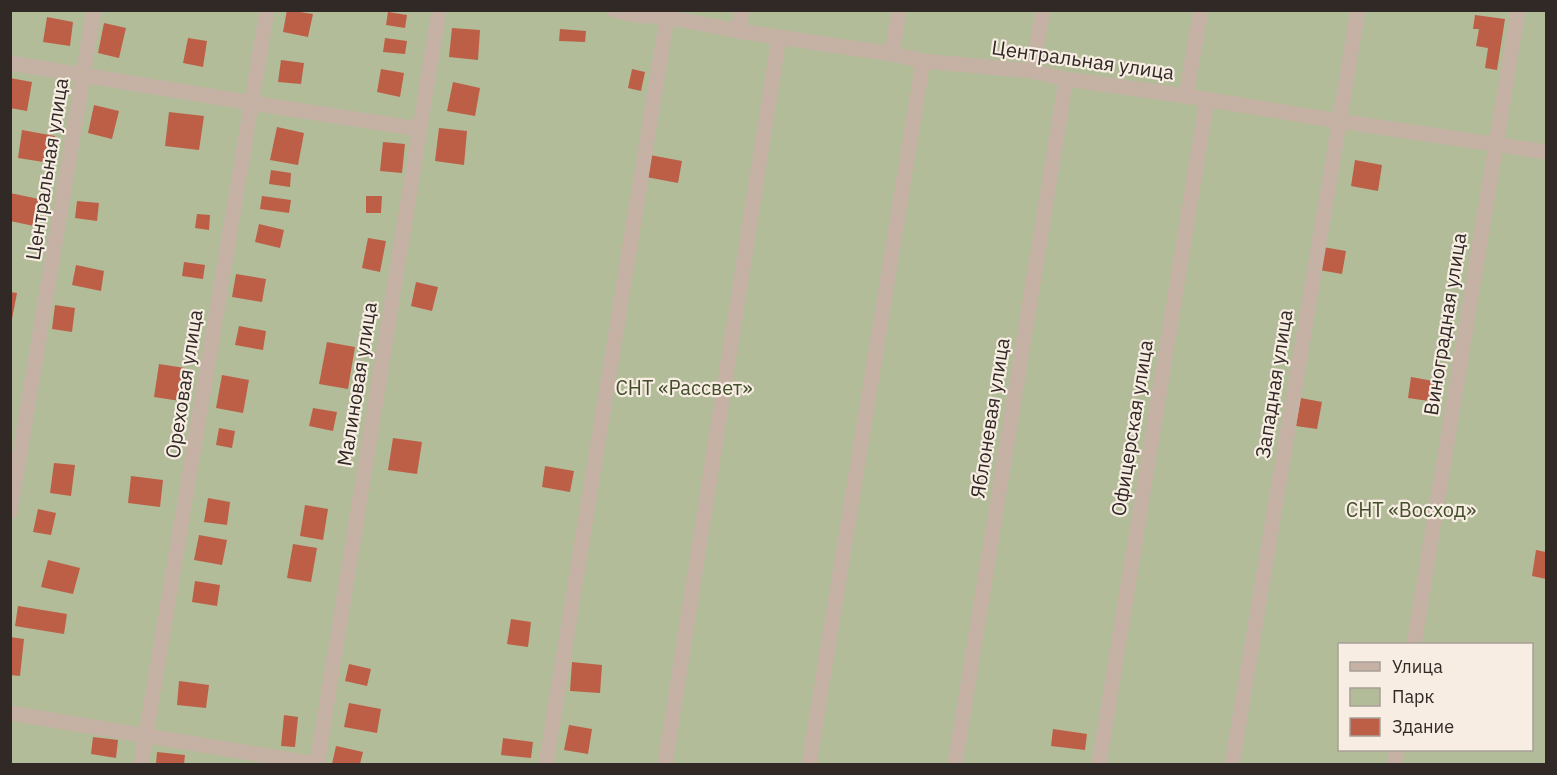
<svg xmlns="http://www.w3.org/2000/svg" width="1557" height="775" font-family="'IBM Plex Sans',sans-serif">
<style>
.green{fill:#b2bc99;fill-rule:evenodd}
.building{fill:#bd5f47}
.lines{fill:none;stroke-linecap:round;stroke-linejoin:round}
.minor{stroke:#c5b2a5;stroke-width:15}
.labels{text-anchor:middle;stroke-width:4.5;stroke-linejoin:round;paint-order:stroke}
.street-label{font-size:20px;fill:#312925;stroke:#f7ede3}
.park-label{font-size:20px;fill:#434e2b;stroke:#f7ede3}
</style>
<rect width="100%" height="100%" fill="#eee3d8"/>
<!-- green -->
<path class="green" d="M 10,11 L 1546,11 L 1546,764 L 11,764 ZM 1340,644 L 1532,644 L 1532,750 L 1340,750 Z"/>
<!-- building -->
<path class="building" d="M 287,10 L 313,14 L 308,37 L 283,32 Z
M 388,12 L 407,15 L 405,28 L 386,25 Z
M 1475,15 L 1505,19 L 1497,70 L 1485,68 L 1488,48 L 1476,46 L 1479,29 L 1473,29 Z
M 47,17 L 73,22 L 70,46 L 43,42 Z
M 104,23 L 126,28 L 119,58 L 98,53 Z
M 452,28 L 480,30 L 478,60 L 449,57 Z
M 560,29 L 586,31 L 585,42 L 559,41 Z
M 188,38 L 207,41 L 203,67 L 183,63 Z
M 385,38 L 407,41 L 405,54 L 383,52 Z
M 281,60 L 304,63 L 301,84 L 278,82 Z
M 381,69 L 404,73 L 400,97 L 377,92 Z
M 632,69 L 645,72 L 641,91 L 628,88 Z
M 10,78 L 32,82 L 27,111 L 10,108 Z
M 453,82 L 480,88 L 475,116 L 447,111 Z
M 94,105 L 119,111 L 112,139 L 88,133 Z
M 169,112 L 204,116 L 199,150 L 165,146 Z
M 277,127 L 304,133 L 298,165 L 270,160 Z
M 439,128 L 467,131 L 464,165 L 435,161 Z
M 22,130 L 55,136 L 50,163 L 18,158 Z
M 383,142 L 405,144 L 402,173 L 380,171 Z
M 650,155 L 682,161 L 678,183 L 646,177 Z
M 1355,160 L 1382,165 L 1378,191 L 1351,186 Z
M 271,170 L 291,173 L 290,187 L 269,184 Z
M 10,193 L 39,199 L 34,226 L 10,221 Z
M 262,196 L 291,200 L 289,213 L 260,209 Z
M 366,196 L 382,196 L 381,213 L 366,213 Z
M 77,201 L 99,203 L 97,221 L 75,218 Z
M 197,214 L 210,215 L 209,230 L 195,228 Z
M 259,224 L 284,230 L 280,248 L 255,242 Z
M 368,238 L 386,241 L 380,272 L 362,268 Z
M 1323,247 L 1346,251 L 1342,274 L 1319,270 Z
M 184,262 L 205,265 L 203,279 L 182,276 Z
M 76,265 L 104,271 L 101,291 L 72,285 Z
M 236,274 L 266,279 L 262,302 L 232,297 Z
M 416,282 L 438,287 L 432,311 L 411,306 Z
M 10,292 L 17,293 L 12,319 L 10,319 Z
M 55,305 L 75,308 L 72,332 L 52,329 Z
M 239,326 L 266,331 L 263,350 L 235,345 Z
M 327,342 L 355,347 L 348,389 L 319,384 Z
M 159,364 L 185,368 L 180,401 L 154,397 Z
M 222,375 L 249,380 L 243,413 L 216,408 Z
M 1411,377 L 1439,382 L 1436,402 L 1408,398 Z
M 1301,398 L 1322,402 L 1317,429 L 1296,426 Z
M 313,408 L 337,412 L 333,431 L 309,426 Z
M 219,428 L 235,431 L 232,448 L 216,445 Z
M 393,438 L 422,442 L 417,474 L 388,470 Z
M 54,463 L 75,465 L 71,496 L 50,493 Z
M 545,466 L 574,471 L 570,492 L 542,487 Z
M 131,476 L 163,480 L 160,507 L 128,503 Z
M 208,498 L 230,502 L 227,525 L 204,522 Z
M 305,505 L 328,509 L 323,540 L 300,536 Z
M 38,509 L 56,513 L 51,535 L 33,532 Z
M 199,535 L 227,540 L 222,565 L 194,560 Z
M 293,544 L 317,548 L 311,582 L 287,578 Z
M 1536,550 L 1546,552 L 1546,579 L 1532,576 Z
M 48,560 L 80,568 L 73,594 L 41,587 Z
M 195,581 L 220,585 L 217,606 L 192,602 Z
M 18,606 L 67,614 L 64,634 L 15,626 Z
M 511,619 L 531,622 L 528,647 L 507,644 Z
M 10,637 L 24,639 L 20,676 L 10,675 Z
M 572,662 L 602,665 L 600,693 L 570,691 Z
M 349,664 L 371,669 L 367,686 L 345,681 Z
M 179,681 L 209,685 L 206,708 L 177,705 Z
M 349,703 L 381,709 L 377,733 L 344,727 Z
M 284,715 L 298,717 L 295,747 L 281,746 Z
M 569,725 L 592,729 L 588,754 L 564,750 Z
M 1053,729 L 1087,734 L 1085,750 L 1051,746 Z
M 93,737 L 118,740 L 116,758 L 91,754 Z
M 503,738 L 533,742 L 531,758 L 501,755 Z
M 336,746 L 363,752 L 360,764 L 332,764 Z
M 157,752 L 185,755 L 184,764 L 156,764 Z"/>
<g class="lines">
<!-- minor -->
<path class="minor" d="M 614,10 L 634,15 L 667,17 L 738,31 L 892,54 L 923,61 L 1032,71 L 1066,79 L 1186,96 L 1339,121 L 1546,152
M 738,31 L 742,10
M 892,54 L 899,10
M 10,63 L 252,103 L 419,129
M 1032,71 L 1043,10
M 1186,96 L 1201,10
M 10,512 L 94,10
M 1414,644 L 1518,10
M 10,713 L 316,764
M 141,764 L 267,10
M 317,764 L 439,10
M 546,764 L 667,17
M 665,764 L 779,37
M 809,764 L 923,61
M 955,764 L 1066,79
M 1099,764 L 1207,99
M 1232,764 L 1358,10
M 1394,764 L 1397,750"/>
</g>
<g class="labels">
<!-- street labels -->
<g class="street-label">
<text transform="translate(1083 60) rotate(8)" y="7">Центральная улица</text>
<text transform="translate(47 169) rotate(-81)" y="7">Центральная улица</text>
<text transform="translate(1445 324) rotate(-81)" y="7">Виноградная улица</text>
<text transform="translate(184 384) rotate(-81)" y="7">Ореховая улица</text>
<text transform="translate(357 384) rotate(-81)" y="7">Малиновая улица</text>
<text transform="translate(1274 384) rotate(-81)" y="7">Западная улица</text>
<text transform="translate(990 418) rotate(-81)" y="7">Яблоневая улица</text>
<text transform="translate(1132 428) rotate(-81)" y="7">Офицерская улица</text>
</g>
<!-- park labels -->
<g class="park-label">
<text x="684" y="395">СНТ «Рассвет»</text>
<text x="1411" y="517">СНТ «Восход»</text>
</g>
</g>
<!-- border -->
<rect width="1557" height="775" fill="none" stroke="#312925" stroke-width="24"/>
<!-- legend -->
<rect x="1338" y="643" width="195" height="108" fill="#f7ede3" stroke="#a89f97" stroke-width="1.5"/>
<rect x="1350" y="662" width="30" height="9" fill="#c5b2a5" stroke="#a89f97" stroke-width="1.5"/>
<text x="1392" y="673" font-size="18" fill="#312925">Улица</text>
<rect x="1350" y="688" width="30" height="18" fill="#b2bc99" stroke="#a89f97" stroke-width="1.5"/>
<text x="1392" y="703" font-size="18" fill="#312925">Парк</text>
<rect x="1350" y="718" width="30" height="18" fill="#bd5f47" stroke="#a89f97" stroke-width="1.5"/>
<text x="1392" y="733" font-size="18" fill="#312925">Здание</text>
</svg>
